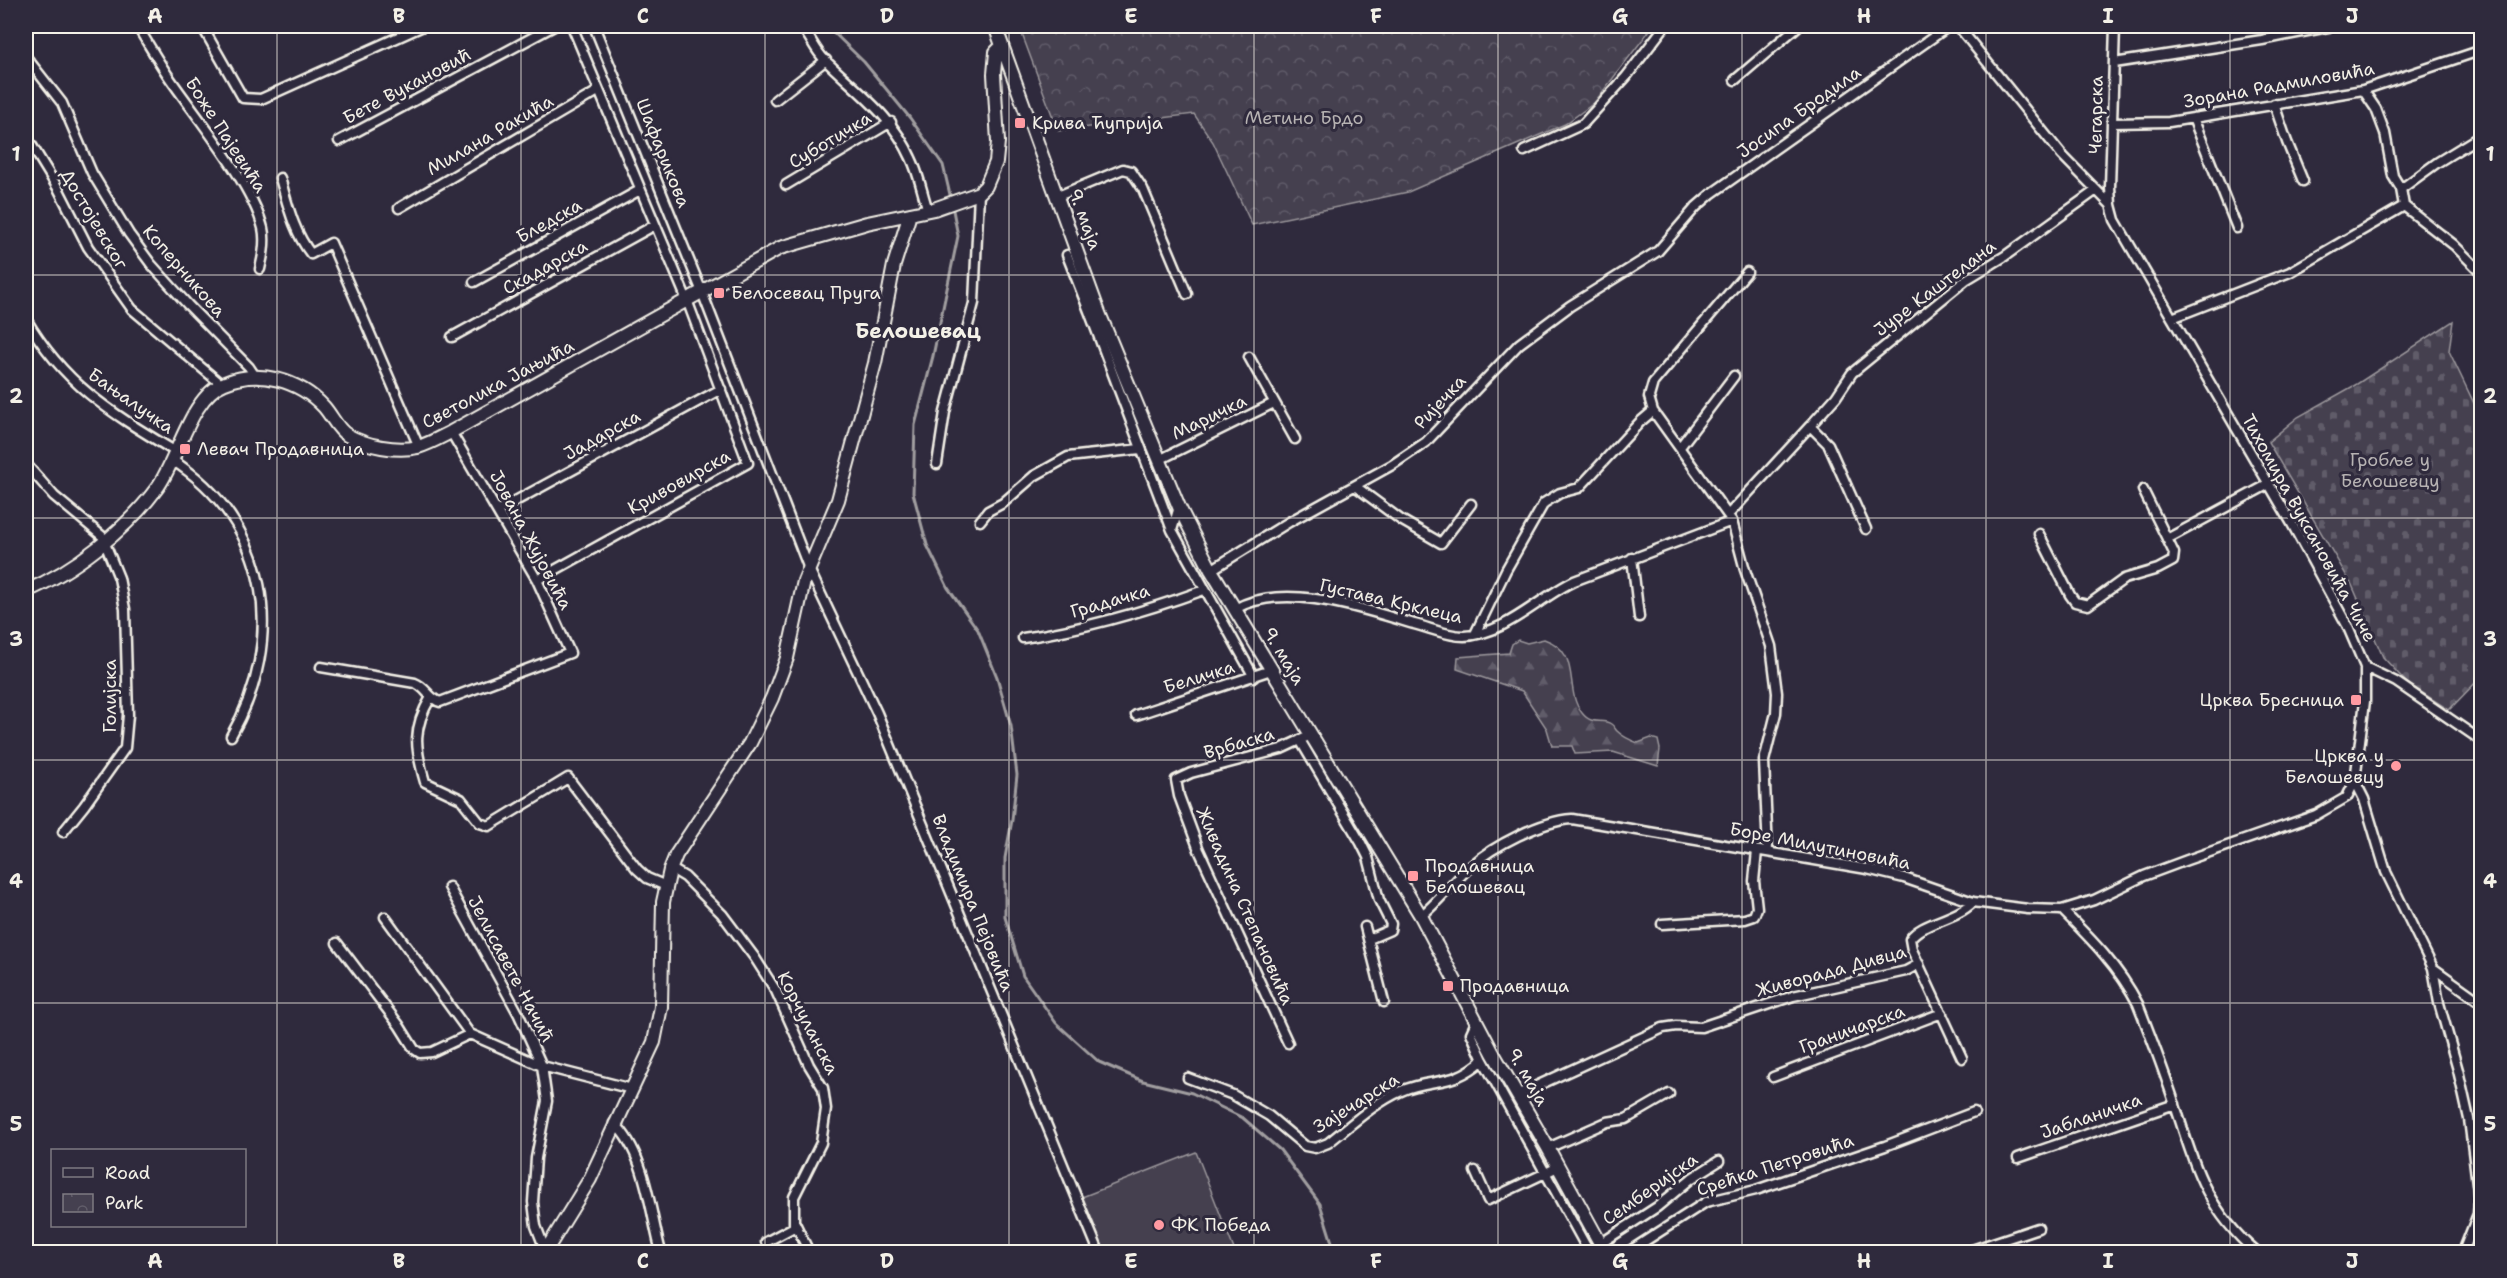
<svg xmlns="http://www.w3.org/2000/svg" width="2507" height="1278" font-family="'Shantell Sans',sans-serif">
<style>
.green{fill:#454050;stroke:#9c989c;stroke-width:1.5}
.forest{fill:url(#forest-firs);stroke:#9c989c;stroke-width:1.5}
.cemetery{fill:url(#cemetery-stones);stroke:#9c989c;stroke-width:1.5}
.park{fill:url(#park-crowns);stroke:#9c989c;stroke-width:1.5}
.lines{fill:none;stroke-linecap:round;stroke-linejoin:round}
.stream{stroke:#a19ea0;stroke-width:3}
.street-casing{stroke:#f4f1e8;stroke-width:13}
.secondary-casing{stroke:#f4f1e8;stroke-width:16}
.street{stroke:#2f2a3d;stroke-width:8}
.secondary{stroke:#2f2a3d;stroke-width:12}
.grid{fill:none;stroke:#f4f1e8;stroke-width:1.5;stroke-opacity:0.55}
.poi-dot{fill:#ff9aa2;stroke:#2f2a3d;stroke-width:2}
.labels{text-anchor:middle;stroke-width:6;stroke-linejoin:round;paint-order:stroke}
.street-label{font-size:18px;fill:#f4f1e8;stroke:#2f2a3d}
.park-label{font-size:18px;fill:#b7b3b3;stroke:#2f2a3d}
.poi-label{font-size:18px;fill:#f4f1e8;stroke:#2f2a3d;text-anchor:start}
.quarter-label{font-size:21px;font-weight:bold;fill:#f4f1e8;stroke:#2f2a3d}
.neatline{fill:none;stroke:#f4f1e8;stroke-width:2}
.grid-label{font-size:20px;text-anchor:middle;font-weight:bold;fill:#f4f1e8}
</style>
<defs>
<pattern id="forest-firs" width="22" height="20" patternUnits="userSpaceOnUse" patternTransform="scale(1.5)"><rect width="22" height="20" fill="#454050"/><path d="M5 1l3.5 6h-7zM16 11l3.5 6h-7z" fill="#605c69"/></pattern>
<pattern id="cemetery-stones" width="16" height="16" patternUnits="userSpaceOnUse" patternTransform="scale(1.5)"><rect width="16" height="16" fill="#454050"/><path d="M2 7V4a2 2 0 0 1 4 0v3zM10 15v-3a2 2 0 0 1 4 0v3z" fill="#605c69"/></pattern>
<pattern id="park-crowns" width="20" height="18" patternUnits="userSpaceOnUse" patternTransform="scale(1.5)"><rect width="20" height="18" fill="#454050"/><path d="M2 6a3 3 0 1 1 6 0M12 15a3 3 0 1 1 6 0" fill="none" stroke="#605c69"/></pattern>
</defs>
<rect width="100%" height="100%" fill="#2f2a3d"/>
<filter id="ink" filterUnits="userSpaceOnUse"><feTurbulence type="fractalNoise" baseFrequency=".0167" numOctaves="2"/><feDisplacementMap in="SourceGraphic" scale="12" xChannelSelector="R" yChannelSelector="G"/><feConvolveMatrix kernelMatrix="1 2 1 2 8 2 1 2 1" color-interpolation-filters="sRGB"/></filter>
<g filter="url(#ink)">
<!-- green -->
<path class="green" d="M 1196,1152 L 1235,1252 L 1104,1252 L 1082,1197 Z"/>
<!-- forest -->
<path class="forest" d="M 1544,639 C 1583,652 1563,690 1582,713 C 1592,726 1602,718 1611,724 C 1614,726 1615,729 1617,731 C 1623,737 1630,740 1638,743 L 1651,738 L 1658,740 L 1660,749 L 1658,766 L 1613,752 L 1575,754 L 1572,746 L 1552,746 L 1547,729 L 1522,691 L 1457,669 L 1458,657 L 1509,653 L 1512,644 L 1518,640 L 1527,643 Z"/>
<!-- cemetery -->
<path class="cemetery" d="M 2453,321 L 2449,351 L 2481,418 L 2482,676 L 2449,710 L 2407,683 L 2383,657 L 2352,585 L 2268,442 L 2298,417 L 2357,384 Z"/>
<!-- park -->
<path class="park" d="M 1019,26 L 1653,26 L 1594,103 L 1565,124 L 1408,192 L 1252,225 L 1213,142 L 1194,114 L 1058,131 Z"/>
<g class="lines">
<!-- stream -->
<path class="stream" d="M 827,26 L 864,62 L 910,118 L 943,165 L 951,199
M 952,205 L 958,236 L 933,356 L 915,425 L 913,493 L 927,545 L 948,588 L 978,630 L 997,677 L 1011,726 L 1017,775 L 1012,820 L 1005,858 L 1005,917 L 1023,976 L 1056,1023 L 1099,1062 L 1143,1081 L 1192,1093 L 1243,1118 L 1280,1150 L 1320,1204 L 1335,1252"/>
<defs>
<path id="street" d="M 137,26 C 148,43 159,63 171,80 C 198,119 252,184 263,228 C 266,241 263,257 260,269
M 202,26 L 243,98 L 261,99 L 423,26
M 594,26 L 702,292 L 809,569 L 877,713 L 1099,1252
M 800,26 C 810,35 814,49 824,59 C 856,91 892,115 911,158 C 919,174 922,193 928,210
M 1958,26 L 2062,155 L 2111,205
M 2115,26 L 2110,187 L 2111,205 L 2115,220 L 2291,522 L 2347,625 L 2365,667 L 2365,701 L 2355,781 L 2364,799 L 2386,872 L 2433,968 L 2439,1003 L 2458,1070 L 2469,1119 L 2479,1200 L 2478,1214 L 2463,1252
M 26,57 L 62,103 L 92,173 L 129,234 L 151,264 L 188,305 L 249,367 L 255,376
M 2114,63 L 2262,40 L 2333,26
M 1735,80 L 1798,26
M 2363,90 L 2376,109 L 2385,133 L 2393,176 L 2401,189 L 2404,206 L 2454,245 L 2482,273
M 775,100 L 826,60
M 2274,104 L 2287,142 L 2303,181
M 2193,118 L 2237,228
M 2113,123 L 2169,122 L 2363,90 L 2482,50
M 26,136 L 59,190 L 88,247 L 132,309 L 221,384
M 339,141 L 554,26
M 1524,151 L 1583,124 L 1626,77 L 1665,26
M 280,178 C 288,205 293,231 311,254 L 331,243 L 419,447
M 786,185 L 891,122
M 2401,189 L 2438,162 L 2482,135
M 1058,196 L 1123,169 L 1131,171 L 1143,189 L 1187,294
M 399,208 L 598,91
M 1067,255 L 1089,311
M 1747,272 L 1653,383 L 1649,397 L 1653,411 L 1732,521 L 1745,570 L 1771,646 L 1777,693 L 1776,713 L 1764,761 L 1768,852
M 474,282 L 640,190
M 1094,298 L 1089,311 L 1172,530
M 2172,318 L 2290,272 L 2404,206
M 26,319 C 65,386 112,413 176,452
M 452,337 L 655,225
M 1249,357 L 1295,439
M 1810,426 L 1836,397 L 1852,373 L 1967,279 L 2005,256 L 2095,191
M 1680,447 L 1734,376
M 172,460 C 270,522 287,639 231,736
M 1159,460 L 1274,403
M 26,464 L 54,496 L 102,536 L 119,578 L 125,609 L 128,715 L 125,748 L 84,806 L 63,832
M 937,464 L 945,412 L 974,303 L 979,193
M 1355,486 L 1401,520 L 1441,543 L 1471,504
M 1179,507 L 1172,530 L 1254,677
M 499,510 L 721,389
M 1728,515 L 1810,426 L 1828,444 L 1866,529
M 980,521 L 988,511 L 1003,503 L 1034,476 L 1068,457 L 1140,449
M 2039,534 L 2070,595 L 2075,602 L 2088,605 L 2124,579 L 2158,569 L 2173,561 L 2174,553 L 2143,490
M 2167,539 L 2269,484
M 1632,558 L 1639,617
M 1211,570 L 1289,522 L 1392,465 L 1426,442 L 1519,344 L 1570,306 L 1658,251 L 1696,207 L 1711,194 L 1949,26
M 537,580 L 748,463 L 687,300 L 572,26
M 1235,609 C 1285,581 1363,609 1414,624 C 1430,628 1447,636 1464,636 C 1506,634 1537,599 1574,581 L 1732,521
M 1475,634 L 1506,570 L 1544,503 L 1560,493 L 1579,488 L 1640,422 L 1653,411
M 1023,638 C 1084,629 1146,611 1204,590
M 321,667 L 415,683 C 426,687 429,699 440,702 L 570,653 L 537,580 L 451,432
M 2365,667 L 2396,682 L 2482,741
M 431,697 C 412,729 415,748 425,782 L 461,799 L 480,823 L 489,826 L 568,778 L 637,869 L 647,878 L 666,886
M 1136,715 L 1271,670
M 1300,740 L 1361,843 L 1368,857 L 1379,900 L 1391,924 L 1390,930 L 1369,939
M 670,868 L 685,877 L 722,914 L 755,958 L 776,991 L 809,1065 L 823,1088 L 826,1109 L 821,1143 L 794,1197 L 794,1227 L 766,1242
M 449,887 L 519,1015 L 542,1066 L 547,1101 L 536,1158 L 533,1202 L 536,1226 L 546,1252
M 2062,910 C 2091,939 2119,967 2138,1004 C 2151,1037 2164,1071 2175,1105 C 2195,1166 2205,1208 2256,1252
M 1421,916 C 1439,901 1453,882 1471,866 C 1493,846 1541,821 1572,819 L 1867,869 L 1904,878 L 1973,902 L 2028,909 L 2062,910 L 2094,900 L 2144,876 L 2187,860 L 2316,815 L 2347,797 L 2355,781
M 385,917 L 470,1034 L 542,1066 L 632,1089
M 1662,924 L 1745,919 L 1754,916 L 1757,908 L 1754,881 L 1757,851
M 1365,927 L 1384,1002
M 337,943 L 399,1025 L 414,1049 L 420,1053 L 432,1052 L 470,1034
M 2433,968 L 2482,1003
M 1476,1022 L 1471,1033 L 1483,1060 L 1589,1252
M 1288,1043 L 1199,850 L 1179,796 L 1176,780 L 1191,773 L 1281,749 L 1311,735
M 1962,1058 L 1912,950 L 1910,939 C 1921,922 1956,920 1973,902
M 1773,1077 L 1942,1013
M 1188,1078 L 1233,1095 L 1269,1116 L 1305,1146 L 1315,1148 L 1328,1143 C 1351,1125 1374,1103 1401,1091 C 1433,1077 1452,1088 1483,1060
M 1517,1095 L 1663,1028 L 1676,1026 L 1701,1027 L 1793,996 L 1906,971 L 1919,964
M 614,1123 C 646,1153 650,1212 661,1252
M 1548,1148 L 1607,1122 L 1626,1119 L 1669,1094
M 2018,1158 L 2175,1104
M 1475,1171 L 1488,1200 L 1558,1167
M 795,1223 L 809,1252
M 1600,1244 L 1657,1207 L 1692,1178 L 1719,1161
M 1628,1252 L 1706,1202 L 1756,1190 L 1885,1146 L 1974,1112
M 1966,1252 L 2038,1228"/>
<path id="secondary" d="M 995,26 L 1099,313 L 1179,507 L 1211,570 L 1421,916 L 1493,1053 L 1548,1148 L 1605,1252
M 26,591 C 73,572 127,529 157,488 C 178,460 190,396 225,383 C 259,369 299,380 324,407 C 332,416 337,429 347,435 C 366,446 397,452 418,447 C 429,444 441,437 451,432 L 780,248 L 867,223 L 934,209 L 979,193 L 986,186 L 996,162 L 998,142 L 994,74 L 996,52 L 1002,46
M 545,1252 L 590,1179 L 654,1042 L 661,1007 L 663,902 L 670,870 L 676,855 L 750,743 L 772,698 L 787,658 L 804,581 L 838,500 L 875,363 L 894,265 L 910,214"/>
</defs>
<!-- street casing -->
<use href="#street" class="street-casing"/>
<!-- secondary casing -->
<use href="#secondary" class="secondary-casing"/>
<!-- street -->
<use href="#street" class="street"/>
<!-- secondary -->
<use href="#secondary" class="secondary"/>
</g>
</g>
<!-- grid -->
<path class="grid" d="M 277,26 L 277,1252M 521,26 L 521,1252M 765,26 L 765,1252M 1009,26 L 1009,1252M 1254,26 L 1254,1252M 1498,26 L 1498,1252M 1742,26 L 1742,1252M 1986,26 L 1986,1252M 2230,26 L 2230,1252M 26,275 L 2482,275M 26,518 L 2482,518M 26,760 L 2482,760M 26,1003 L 2482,1003"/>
<!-- markers -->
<g class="poi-dot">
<rect x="1014" y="117" width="12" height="12" rx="3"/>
<rect x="713" y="287" width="12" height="12" rx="3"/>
<rect x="179" y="443" width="12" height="12" rx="3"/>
<rect x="2350" y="694" width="12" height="12" rx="3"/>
<circle cx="2396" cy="766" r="6"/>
<rect x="1407" y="870" width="12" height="12" rx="3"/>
<rect x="1442" y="980" width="12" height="12" rx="3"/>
<circle cx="1159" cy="1225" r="6"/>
</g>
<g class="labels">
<!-- street labels -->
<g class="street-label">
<text transform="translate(2279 85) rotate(-10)" y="6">Зорана Радмиловића</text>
<text transform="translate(407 86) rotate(-28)" y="6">Бете Вукановић</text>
<text transform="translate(1799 112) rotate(-35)" y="6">Јосипа Бродила</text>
<text transform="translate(2096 115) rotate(-89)" y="6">Чегарска</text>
<text transform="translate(226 135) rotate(57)" y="6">Боже Пајевића</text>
<text transform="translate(490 135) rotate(-30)" y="6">Милана Ракића</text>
<text transform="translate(830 140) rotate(-31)" y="6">Суботичка</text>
<text transform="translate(663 153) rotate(68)" y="6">Шафарикова</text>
<text transform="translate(94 219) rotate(59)" y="6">Достојевског</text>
<text transform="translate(1085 219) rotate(70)" y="6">9. маја</text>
<text transform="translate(549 221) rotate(-29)" y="6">Бледска</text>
<text transform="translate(545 267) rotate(-29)" y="6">Скадарска</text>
<text transform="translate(184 271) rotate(49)" y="6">Коперникова</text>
<text transform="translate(1935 288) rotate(-37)" y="6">Јуре Каштелана</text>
<text transform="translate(498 384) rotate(-28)" y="6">Светолика Јањића</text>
<text transform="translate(131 401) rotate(35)" y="6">Бањалучка</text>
<text transform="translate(1440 402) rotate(-47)" y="6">Ријечка</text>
<text transform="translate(1209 417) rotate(-26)" y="6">Маричка</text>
<text transform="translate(602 435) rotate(-29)" y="6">Јадарска</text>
<text transform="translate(679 482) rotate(-29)" y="6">Кривовирска</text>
<text transform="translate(2309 528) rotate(61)" y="6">Тихомира Вуксановића Чиче</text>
<text transform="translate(531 540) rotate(62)" y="6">Јована Жујовића</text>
<text transform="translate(1110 601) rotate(-16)" y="6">Градачка</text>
<text transform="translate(1391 601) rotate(13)" y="6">Густава Крклеца</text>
<text transform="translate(1284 656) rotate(59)" y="6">9. маја</text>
<text transform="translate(1199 677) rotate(-17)" y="6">Беличка</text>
<text transform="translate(110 696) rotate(-90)" y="6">Голијска</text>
<text transform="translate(1239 743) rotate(-16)" y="6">Врбаска</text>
<text transform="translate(1820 846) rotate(11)" y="6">Боре Милутиновића</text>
<text transform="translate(973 903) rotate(68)" y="6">Владимира Пејовића</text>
<text transform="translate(1245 906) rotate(66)" y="6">Живадина Степановића</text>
<text transform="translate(511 969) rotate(62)" y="6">Јелисавете Начић</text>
<text transform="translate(1831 971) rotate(-15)" y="6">Живорада Дивца</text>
<text transform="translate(808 1023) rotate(63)" y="6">Корчуланска</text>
<text transform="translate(1852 1029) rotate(-20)" y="6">Граничарска</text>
<text transform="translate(1528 1077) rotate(60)" y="6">9. маја</text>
<text transform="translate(1356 1103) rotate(-32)" y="6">Зајечарска</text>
<text transform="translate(2091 1116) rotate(-19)" y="6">Јабланичка</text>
<text transform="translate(1775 1165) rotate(-18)" y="6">Срећка Петровића</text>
<text transform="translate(1650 1189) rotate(-35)" y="6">Семберијска</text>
</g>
<!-- park labels -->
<g class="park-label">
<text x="1304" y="124">Метино Брдо</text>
<text x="2390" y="466">Гробље у<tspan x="2390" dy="21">Белошевцу</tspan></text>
</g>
<!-- poi labels -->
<g class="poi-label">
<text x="1032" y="129">Крива Ћуприја</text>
<text x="731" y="299">Белосевац Пруга</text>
<text x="197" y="455">Левач Продавница</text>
<text x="2344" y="706" text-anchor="end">Црква Бресница</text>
<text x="2384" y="762" text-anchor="end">Црква у<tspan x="2384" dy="21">Белошевцу</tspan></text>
<text x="1425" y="872">Продавница<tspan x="1425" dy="21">Белошевац</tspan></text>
<text x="1460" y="992">Продавница</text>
<text x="1171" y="1231">ФК Победа</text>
</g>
<!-- quarter labels -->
<g class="quarter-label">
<text x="918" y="338">Белошевац</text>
</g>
</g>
<!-- margin -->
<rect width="2507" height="1278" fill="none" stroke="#2f2a3d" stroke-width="66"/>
<!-- legend -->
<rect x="51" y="1149" width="195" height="78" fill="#2f2a3d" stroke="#7e7a81" stroke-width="1.5"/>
<rect x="63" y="1168" width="30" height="9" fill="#2f2a3d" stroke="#7e7a81" stroke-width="1.5"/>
<text x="105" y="1179" font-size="18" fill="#f4f1e8">Road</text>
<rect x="63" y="1194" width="30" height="18" fill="url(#park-crowns)" stroke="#7e7a81" stroke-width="1.5"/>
<text x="105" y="1209" font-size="18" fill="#f4f1e8">Park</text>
<rect x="33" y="33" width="2441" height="1212" class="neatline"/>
<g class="grid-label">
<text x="155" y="23">A</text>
<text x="399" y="23">B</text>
<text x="643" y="23">C</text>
<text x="887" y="23">D</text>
<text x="1131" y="23">E</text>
<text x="1376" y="23">F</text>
<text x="1620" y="23">G</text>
<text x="1864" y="23">H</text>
<text x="2108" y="23">I</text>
<text x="2352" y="23">J</text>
<text x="16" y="161">1</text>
<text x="2490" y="161">1</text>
<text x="16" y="403">2</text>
<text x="2490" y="403">2</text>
<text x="16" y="646">3</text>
<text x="2490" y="646">3</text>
<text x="16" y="888">4</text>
<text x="2490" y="888">4</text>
<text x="16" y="1131">5</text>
<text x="2490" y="1131">5</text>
<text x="155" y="1268">A</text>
<text x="399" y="1268">B</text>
<text x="643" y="1268">C</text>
<text x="887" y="1268">D</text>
<text x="1131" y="1268">E</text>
<text x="1376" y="1268">F</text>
<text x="1620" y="1268">G</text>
<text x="1864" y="1268">H</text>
<text x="2108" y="1268">I</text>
<text x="2352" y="1268">J</text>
</g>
</svg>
